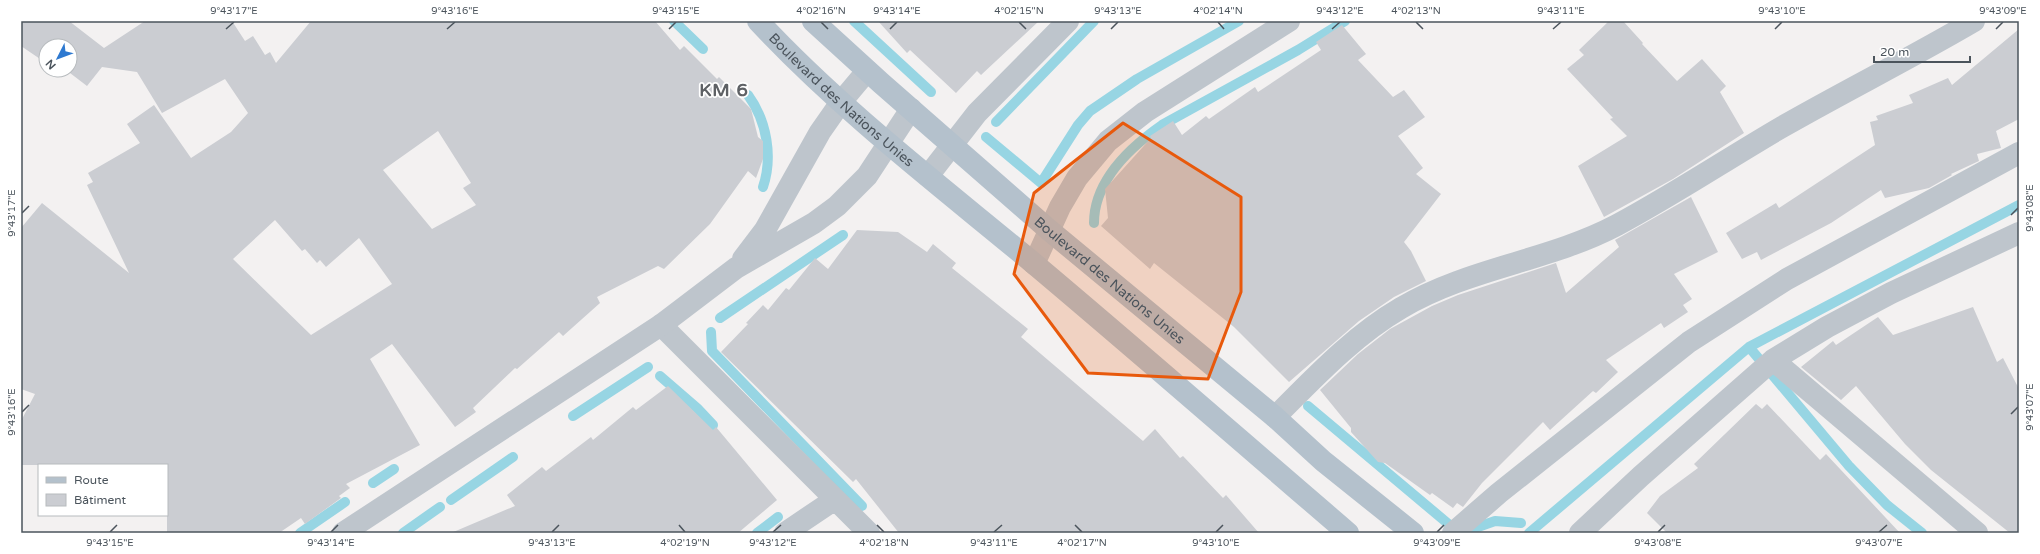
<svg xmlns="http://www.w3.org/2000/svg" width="2040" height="554" font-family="'Varela Round',sans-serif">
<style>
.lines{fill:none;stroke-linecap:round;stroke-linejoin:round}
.stream{stroke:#97d5e3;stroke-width:10}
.building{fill:#cbcdd2;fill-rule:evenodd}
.minor{stroke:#bec5cc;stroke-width:22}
.tertiary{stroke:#bec5cc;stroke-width:22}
.primary{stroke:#b4c1cc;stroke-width:22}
.marked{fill:#e8590c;fill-opacity:0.2;stroke:#e8590c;stroke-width:3;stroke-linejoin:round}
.ticks{fill:none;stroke:#4b545c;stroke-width:1.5}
.labels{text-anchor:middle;stroke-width:3.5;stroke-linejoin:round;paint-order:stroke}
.street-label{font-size:14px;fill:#4b545c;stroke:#fff}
.district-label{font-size:18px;font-weight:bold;letter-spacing:1px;fill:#5e6165;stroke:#fff}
.neatline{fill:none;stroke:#4b545c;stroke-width:1.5}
.ticks-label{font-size:10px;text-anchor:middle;fill:#4b545c}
</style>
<rect width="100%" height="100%" fill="#f3f1f1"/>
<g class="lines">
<!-- stream -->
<path class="stream" d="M 674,21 L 703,49
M 854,21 L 931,92
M 748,95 C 767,121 773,157 763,187
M 996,122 L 1094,21
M 986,137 L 1041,183 L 1078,125 L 1090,111 L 1137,79 L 1239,21
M 1094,223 C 1094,181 1129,148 1162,125 L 1298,50 L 1345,21
M 720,318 L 843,235
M 711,332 L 712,351 L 862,506
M 1749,347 L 1849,466 L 1887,505 L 1922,533
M 660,376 L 697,408 L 713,425
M 1308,406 L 1458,532
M 573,416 L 648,367
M 373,483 L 394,469
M 451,500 L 513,457
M 300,533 L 345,502
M 403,533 L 440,507
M 757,533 L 778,517
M 1461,533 L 1495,521 L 1521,523
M 1529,533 L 1749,347 L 2019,205"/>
</g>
<!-- building -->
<path class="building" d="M 21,21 L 69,21 L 104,48 L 145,21 L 232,21 L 245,41 L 253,36 L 265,55 L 270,52 L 276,63 L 311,21 L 655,21 L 680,50 L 684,46 L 717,79 L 719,77 L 751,109 L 758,137 L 763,141 L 763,159 L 756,178 L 748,171 L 710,224 L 664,269 L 658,266 L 597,297 L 600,303 L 563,336 L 559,332 L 517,369 L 515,368 L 473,408 L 476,412 L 455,427 L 392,344 L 370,359 L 420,445 L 346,484 L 350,488 L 339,496 L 341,498 L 305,524 L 301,518 L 279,533 L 167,533 L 167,465 L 21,465 L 21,421 L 35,394 L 21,389 L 21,228 L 42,203 L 129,273 L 87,185 L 93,182 L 88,173 L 140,143 L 127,124 L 154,105 L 191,158 L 231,132 L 248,113 L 225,79 L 162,113 L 137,72 L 102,67 L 87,86 L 70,73 L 70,46 L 46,46 L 46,63 L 21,46 ZM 438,131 L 471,183 L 463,188 L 476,205 L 432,229 L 383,170 ZM 275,220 L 302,251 L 305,249 L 317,263 L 320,260 L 326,267 L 359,238 L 392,284 L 311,335 L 233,259 Z
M 878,21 L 1039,21 L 981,75 L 977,71 L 956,93 L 910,50 L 907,53 Z
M 1609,21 L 1623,21 L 1643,43 L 1642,44 L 1677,81 L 1702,59 L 1726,86 L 1720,92 L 1744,133 L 1673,179 L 1604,217 L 1578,166 L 1627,136 L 1610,119 L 1613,118 L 1567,69 L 1584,55 L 1579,50 Z
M 1342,25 L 1366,54 L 1358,60 L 1393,97 L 1404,90 L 1425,117 L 1398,136 L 1423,168 L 1416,174 L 1441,194 L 1404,242 L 1411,251 L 1426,281 L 1394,297 L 1359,321 L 1289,382 L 1234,327 L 1154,263 L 1150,269 L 1101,226 L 1108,218 L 1105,189 L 1151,138 L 1150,136 L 1173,121 L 1182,135 L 1206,116 L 1209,119 L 1255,87 L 1258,92 L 1321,50 L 1316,42 Z
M 2019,29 L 2019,119 L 1996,131 L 2001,148 L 1977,154 L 1979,161 L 1951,174 L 1952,175 L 1929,188 L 1885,198 L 1881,190 L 1831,223 L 1761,260 L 1757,252 L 1742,259 L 1726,233 L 1776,203 L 1779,208 L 1875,145 L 1870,122 L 1878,120 L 1876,116 L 1913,103 L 1909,95 L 1948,78 L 1952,85 Z
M 1691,197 L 1718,252 L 1674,274 L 1692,299 L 1683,305 L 1688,312 L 1664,328 L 1661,323 L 1606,360 L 1618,372 L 1596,393 L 1593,391 L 1550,430 L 1543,422 L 1482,483 L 1463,507 L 1457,503 L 1453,508 L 1432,493 L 1430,495 L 1385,463 L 1378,462 L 1351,432 L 1351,428 L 1320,390 L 1358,354 L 1390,329 L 1432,306 L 1458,295 L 1556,263 L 1566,293 L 1619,247 L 1615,240 Z
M 857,230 L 898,232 L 927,252 L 933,244 L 956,263 L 952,268 L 1028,329 L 1021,337 L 1143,441 L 1155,429 L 1180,458 L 1183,456 L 1223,498 L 1226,495 L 1259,533 L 899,533 L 856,479 L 853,482 L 721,352 L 748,324 L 746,323 L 763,305 L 768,310 L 786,288 L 789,290 L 815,258 L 828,269 Z
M 1973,307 L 1997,362 L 2003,358 L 2019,389 L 2019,533 L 2010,533 L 1931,470 L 1905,444 L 1856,386 L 1841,400 L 1801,367 L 1833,341 L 1836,345 L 1878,317 L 1893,335 Z
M 668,386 L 713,430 L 716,427 L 777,500 L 738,533 L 451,533 L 515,506 L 507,495 L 542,467 L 546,471 L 591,437 L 593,440 L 633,407 L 636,410 Z
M 1756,404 L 1762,409 L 1767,404 L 1820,460 L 1826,454 L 1900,533 L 1667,533 L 1647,513 L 1660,496 L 1698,468 L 1694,464 Z"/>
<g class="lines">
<!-- minor -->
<path class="minor" d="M 928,176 L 977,113 L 1068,21
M 661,325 L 869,533
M 1773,360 L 1977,533
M 1275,417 C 1314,378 1353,336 1401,308 C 1468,268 1549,261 1617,225 C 1673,195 1727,159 1782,127 C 1845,91 1911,58 1974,21
M 785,533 L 834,500
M 1453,533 L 1499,493 L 1689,342 L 1787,279 L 2019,153
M 1580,533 L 1641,476 L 1773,360 L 1827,327 L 1891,293 L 2019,233"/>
<!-- tertiary -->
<path class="tertiary" d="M 743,259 L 765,230 L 820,132 L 841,102 L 867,71
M 1034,264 L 1060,207 L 1077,178 L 1108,141 L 1145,112 L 1289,21
M 343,533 L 661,325 L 736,268 L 814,223 L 837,206 L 867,176 L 911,109"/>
<!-- primary -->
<g class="primary">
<path id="s1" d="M 758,21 C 841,110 938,184 1032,262 C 1138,351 1243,443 1348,533"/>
<path id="s2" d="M 813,21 L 881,83 L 1049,230 L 1275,417 L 1323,461 L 1413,533"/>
</g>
</g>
<!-- marked area -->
<path class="marked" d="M 1123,123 L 1241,197 L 1241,292 L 1208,379 L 1088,373 L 1014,274 L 1034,193 Z"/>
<!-- ticks -->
<path class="ticks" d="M 821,22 L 828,29M 1019,22 L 1026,29M 1218,22 L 1224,29M 1416,22 L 1423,29M 226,29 L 234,22M 447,29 L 455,22M 669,29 L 676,22M 890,29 L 897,22M 1111,29 L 1118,22M 1332,29 L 1340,22M 1553,29 L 1561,22M 1775,29 L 1782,22M 1996,29 L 2003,22M 22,213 L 29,206M 2011,215 L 2018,208M 22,412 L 29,405M 2011,414 L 2018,407M 679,525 L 685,532M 877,525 L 884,532M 1075,525 L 1082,532M 110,532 L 117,525M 331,532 L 338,525M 552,532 L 559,525M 773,532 L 781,525M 994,532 L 1002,525M 1216,532 L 1223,525M 1437,532 L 1444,525M 1658,532 L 1665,525M 1879,532 L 1887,525"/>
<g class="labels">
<!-- street labels -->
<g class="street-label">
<text dy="5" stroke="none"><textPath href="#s1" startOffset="115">Boulevard des Nations Unies</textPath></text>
<text dy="5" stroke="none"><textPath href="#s2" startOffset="394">Boulevard des Nations Unies</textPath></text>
</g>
<!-- district labels -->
<g class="district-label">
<text x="724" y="96">KM 6</text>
</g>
</g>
<!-- border -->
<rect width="2040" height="554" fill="none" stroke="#ffffff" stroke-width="44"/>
<!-- legend -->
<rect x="38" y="464" width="130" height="52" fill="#ffffff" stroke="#b7bbbe"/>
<rect x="46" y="477" width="20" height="6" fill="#b4c1cc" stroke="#b7bbbe"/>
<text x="74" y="484" font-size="12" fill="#4b545c">Route</text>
<rect x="46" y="494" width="20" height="12" fill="#cbcdd2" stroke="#b7bbbe"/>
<text x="74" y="504" font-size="12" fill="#4b545c">Bâtiment</text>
<!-- north arrow -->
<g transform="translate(58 58) rotate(228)"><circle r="19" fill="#ffffff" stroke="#b7bbbe"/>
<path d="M0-3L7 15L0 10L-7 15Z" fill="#2e79d0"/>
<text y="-6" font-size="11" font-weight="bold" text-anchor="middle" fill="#4b545c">N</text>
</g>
<!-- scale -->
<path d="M1874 56v6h96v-6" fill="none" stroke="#4b545c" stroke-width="2"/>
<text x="1880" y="56" font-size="12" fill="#4b545c" stroke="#ffffff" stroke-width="3" paint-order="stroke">20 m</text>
<rect x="22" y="22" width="1996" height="510" class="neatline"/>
<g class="ticks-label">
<text x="234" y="14">9°43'17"E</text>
<text x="455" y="14">9°43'16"E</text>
<text x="676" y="14">9°43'15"E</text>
<text x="821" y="14">4°02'16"N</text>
<text x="897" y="14">9°43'14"E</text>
<text x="1019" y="14">4°02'15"N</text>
<text x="1118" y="14">9°43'13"E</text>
<text x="1218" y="14">4°02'14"N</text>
<text x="1340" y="14">9°43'12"E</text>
<text x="1416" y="14">4°02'13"N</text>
<text x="1561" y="14">9°43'11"E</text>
<text x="1782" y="14">9°43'10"E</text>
<text x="2003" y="14">9°43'09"E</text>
<text transform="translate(2029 208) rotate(-90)" y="4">9°43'08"E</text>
<text transform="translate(11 213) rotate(-90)" y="4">9°43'17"E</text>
<text transform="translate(2029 407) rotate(-90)" y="4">9°43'07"E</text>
<text transform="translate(11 412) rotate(-90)" y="4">9°43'16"E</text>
<text x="110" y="546">9°43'15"E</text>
<text x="331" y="546">9°43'14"E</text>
<text x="552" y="546">9°43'13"E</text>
<text x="685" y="546">4°02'19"N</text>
<text x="773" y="546">9°43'12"E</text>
<text x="884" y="546">4°02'18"N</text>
<text x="994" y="546">9°43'11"E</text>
<text x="1082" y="546">4°02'17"N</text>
<text x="1216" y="546">9°43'10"E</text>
<text x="1437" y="546">9°43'09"E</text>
<text x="1658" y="546">9°43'08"E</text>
<text x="1879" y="546">9°43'07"E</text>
</g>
</svg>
